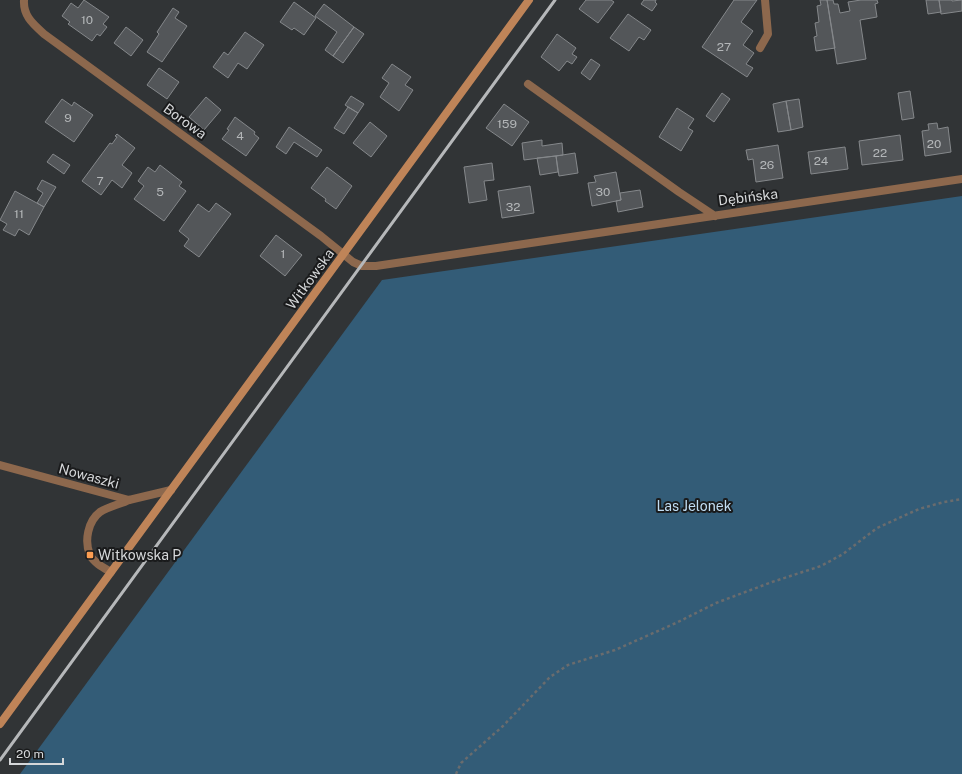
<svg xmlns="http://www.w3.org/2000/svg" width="962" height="774" font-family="'Public Sans',sans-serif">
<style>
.green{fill:#335c77}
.building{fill:#535659;stroke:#85888b}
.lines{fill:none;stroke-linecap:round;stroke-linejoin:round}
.path{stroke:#6a6c6e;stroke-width:2.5;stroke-dasharray:3 3;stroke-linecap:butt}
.lane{stroke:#8d684d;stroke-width:8}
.street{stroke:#8d684d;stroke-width:8}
.secondary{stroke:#bf8458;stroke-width:8}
.rail{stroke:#b6b8ba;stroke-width:3}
.poi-dot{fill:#fc9e52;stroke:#1a1b1c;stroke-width:1.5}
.labels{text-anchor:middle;stroke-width:4;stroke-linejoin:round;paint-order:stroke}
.number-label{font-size:12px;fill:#b4b7b9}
.street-label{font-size:14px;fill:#d5d7d9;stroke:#1a1b1c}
.park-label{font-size:14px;fill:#c1def4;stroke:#1a1b1c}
.poi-label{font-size:14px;fill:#d5d7d9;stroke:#1a1b1c;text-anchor:start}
</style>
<rect width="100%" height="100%" fill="#313436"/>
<!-- green -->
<path class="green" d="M 962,196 L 962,774 L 20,774 L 382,280 Z"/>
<!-- building -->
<path class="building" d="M 84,0 L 109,17 L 103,24 L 107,27 L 100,36 L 97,34 L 92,41 L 68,24 L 70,22 L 62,16 L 71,3 L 78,8 Z
M 586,0 L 611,0 L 614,2 L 598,23 L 579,9 Z
M 644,0 L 656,0 L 655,2 L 657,4 L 652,11 L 641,4 Z
M 734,0 L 757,0 L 741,22 L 753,31 L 743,45 L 754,53 L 746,64 L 753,68 L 747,77 L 702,47 Z
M 820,0 L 827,0 L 835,48 L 816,51 L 814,37 L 817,36 L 815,23 L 819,22 L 817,6 L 821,5 Z
M 827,0 L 833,0 L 834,4 L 838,4 L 840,13 L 850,11 L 848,2 L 861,0 L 877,0 L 878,3 L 875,4 L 877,17 L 860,20 L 866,59 L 837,64 Z
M 926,0 L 939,0 L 941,12 L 928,14 Z
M 939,0 L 952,0 L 952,1 L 962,0 L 962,11 L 941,14 Z
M 294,2 L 316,18 L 304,35 L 294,28 L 292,30 L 280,22 Z
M 324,4 L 354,27 L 333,56 L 325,50 L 337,32 L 315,16 Z
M 173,8 L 179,12 L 175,18 L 187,26 L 162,62 L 147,52 L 159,34 L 157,32 Z
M 628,14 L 651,30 L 644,40 L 639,37 L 629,51 L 610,38 Z
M 126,27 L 143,40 L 131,56 L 114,43 Z
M 354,27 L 364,34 L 343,63 L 333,56 Z
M 245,32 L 264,45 L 247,69 L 238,63 L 228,78 L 213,67 L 224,52 L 228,55 Z
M 557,34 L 576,48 L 572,54 L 577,57 L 572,64 L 567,61 L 559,71 L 541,57 Z
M 591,59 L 600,65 L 590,80 L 581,73 Z
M 392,64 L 411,77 L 405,85 L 413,90 L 399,111 L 380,97 L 389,83 L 382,78 Z
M 159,68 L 179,82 L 167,99 L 147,85 Z
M 910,91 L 914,118 L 902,120 L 898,93 Z
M 722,93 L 730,99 L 714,122 L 706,116 Z
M 351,96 L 364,104 L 358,113 L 345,105 Z
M 206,97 L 221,110 L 204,130 L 189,117 Z
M 62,99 L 72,106 L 74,102 L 93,115 L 74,142 L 45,122 Z
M 799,99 L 803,127 L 791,130 L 786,101 Z
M 786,101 L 791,130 L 778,132 L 773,104 Z
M 504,104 L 529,122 L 512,146 L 486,128 Z
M 348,107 L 358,113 L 344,134 L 334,128 Z
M 677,108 L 694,119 L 688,128 L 693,131 L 681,151 L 659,137 Z
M 235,117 L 255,132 L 254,134 L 259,138 L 246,156 L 222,139 L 229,130 L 227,129 Z
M 370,122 L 387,136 L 371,157 L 353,143 Z
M 937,123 L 938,129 L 948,127 L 951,152 L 925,156 L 922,131 L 929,130 L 928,124 Z
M 289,127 L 322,150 L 317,157 L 294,142 L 286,154 L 276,147 Z
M 117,134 L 135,148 L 122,165 L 132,173 L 122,188 L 112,180 L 101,195 L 82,181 L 110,143 L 112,144 L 117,137 L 115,136 Z
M 900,135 L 903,160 L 862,165 L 859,141 Z
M 542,140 L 542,146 L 562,143 L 563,155 L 524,160 L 522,143 Z
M 778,145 L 783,178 L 756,182 L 753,159 L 748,160 L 746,150 Z
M 845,147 L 848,169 L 811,174 L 808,152 Z
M 575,153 L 578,173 L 559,176 L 556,156 Z
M 53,154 L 70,165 L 64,174 L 47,162 Z
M 556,156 L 558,172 L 540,175 L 537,158 Z
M 492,163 L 494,180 L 484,181 L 487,200 L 469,203 L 464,167 Z
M 160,165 L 182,182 L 179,186 L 186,191 L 164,221 L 134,199 L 144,186 L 138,181 L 148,167 L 155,172 Z
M 327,167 L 352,186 L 336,209 L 325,201 L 326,199 L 311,188 Z
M 616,172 L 621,200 L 592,206 L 588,183 L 596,182 L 594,176 Z
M 42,180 L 56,187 L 44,207 L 37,203 L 43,193 L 37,189 Z
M 530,186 L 534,213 L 502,218 L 498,191 Z
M 640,190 L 643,207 L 618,212 L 616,201 L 621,200 L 620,193 Z
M 15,191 L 44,207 L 29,235 L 19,229 L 15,236 L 3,230 L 7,224 L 0,220 Z
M 216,203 L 231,214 L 199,257 L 184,246 L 189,239 L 179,231 L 198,204 L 209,212 Z
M 276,235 L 302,255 L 285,276 L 260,256 Z"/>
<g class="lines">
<!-- path -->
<path class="path" d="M 456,774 L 461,763 L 503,726 L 550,677 L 568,665 L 615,650 L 676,623 L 716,603 L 772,582 L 821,566 L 843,554 L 877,528 L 919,509 L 944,502 L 962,499"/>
<!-- lane -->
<path class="lane" d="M 760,48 L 768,34 L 765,0
M 111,572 C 104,568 94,563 90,555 C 84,541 88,521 100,512 C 108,507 120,504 129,500"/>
<!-- street -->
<path class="street" d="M 24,0 C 23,16 33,24 44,34 L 321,236 L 353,262 L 362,266 L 376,266 L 962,179
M 528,84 L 679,192 L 715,216
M 0,465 L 129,500 L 171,490"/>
<!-- secondary -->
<path class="secondary" d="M 0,724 L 529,0"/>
<!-- rail -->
<path class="rail" d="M 0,760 L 555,0"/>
</g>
<!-- markers -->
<rect class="poi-dot" x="86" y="551" width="8" height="8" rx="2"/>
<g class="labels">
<!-- number labels -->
<g class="number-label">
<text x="87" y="24">10</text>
<text x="724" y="51">27</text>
<text x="68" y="122">9</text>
<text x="507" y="128">159</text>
<text x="240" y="140">4</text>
<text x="934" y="148">20</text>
<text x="880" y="157">22</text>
<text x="821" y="165">24</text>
<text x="767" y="169">26</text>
<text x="100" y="185">7</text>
<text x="160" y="196">5</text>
<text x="603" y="196">30</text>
<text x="513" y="211">32</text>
<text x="19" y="218">11</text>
<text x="283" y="258">1</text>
</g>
<!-- street labels -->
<g class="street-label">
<text transform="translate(185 121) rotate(36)" y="5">Borowa</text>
<text transform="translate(748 197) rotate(-7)" y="5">Dębińska</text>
<text transform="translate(310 279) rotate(-54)" y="5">Witkowska</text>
<text transform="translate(89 476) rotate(15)" y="5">Nowaszki</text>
</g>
<!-- park labels -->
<g class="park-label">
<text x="694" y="511">Las Jelonek</text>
</g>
<!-- poi labels -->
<g class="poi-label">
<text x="98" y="560">Witkowska P</text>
</g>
</g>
<!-- scale -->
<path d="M10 758v6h53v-6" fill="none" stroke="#d5d7d9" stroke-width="2"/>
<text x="16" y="758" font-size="12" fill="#d5d7d9" stroke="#1a1b1c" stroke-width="3" paint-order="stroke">20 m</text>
</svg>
